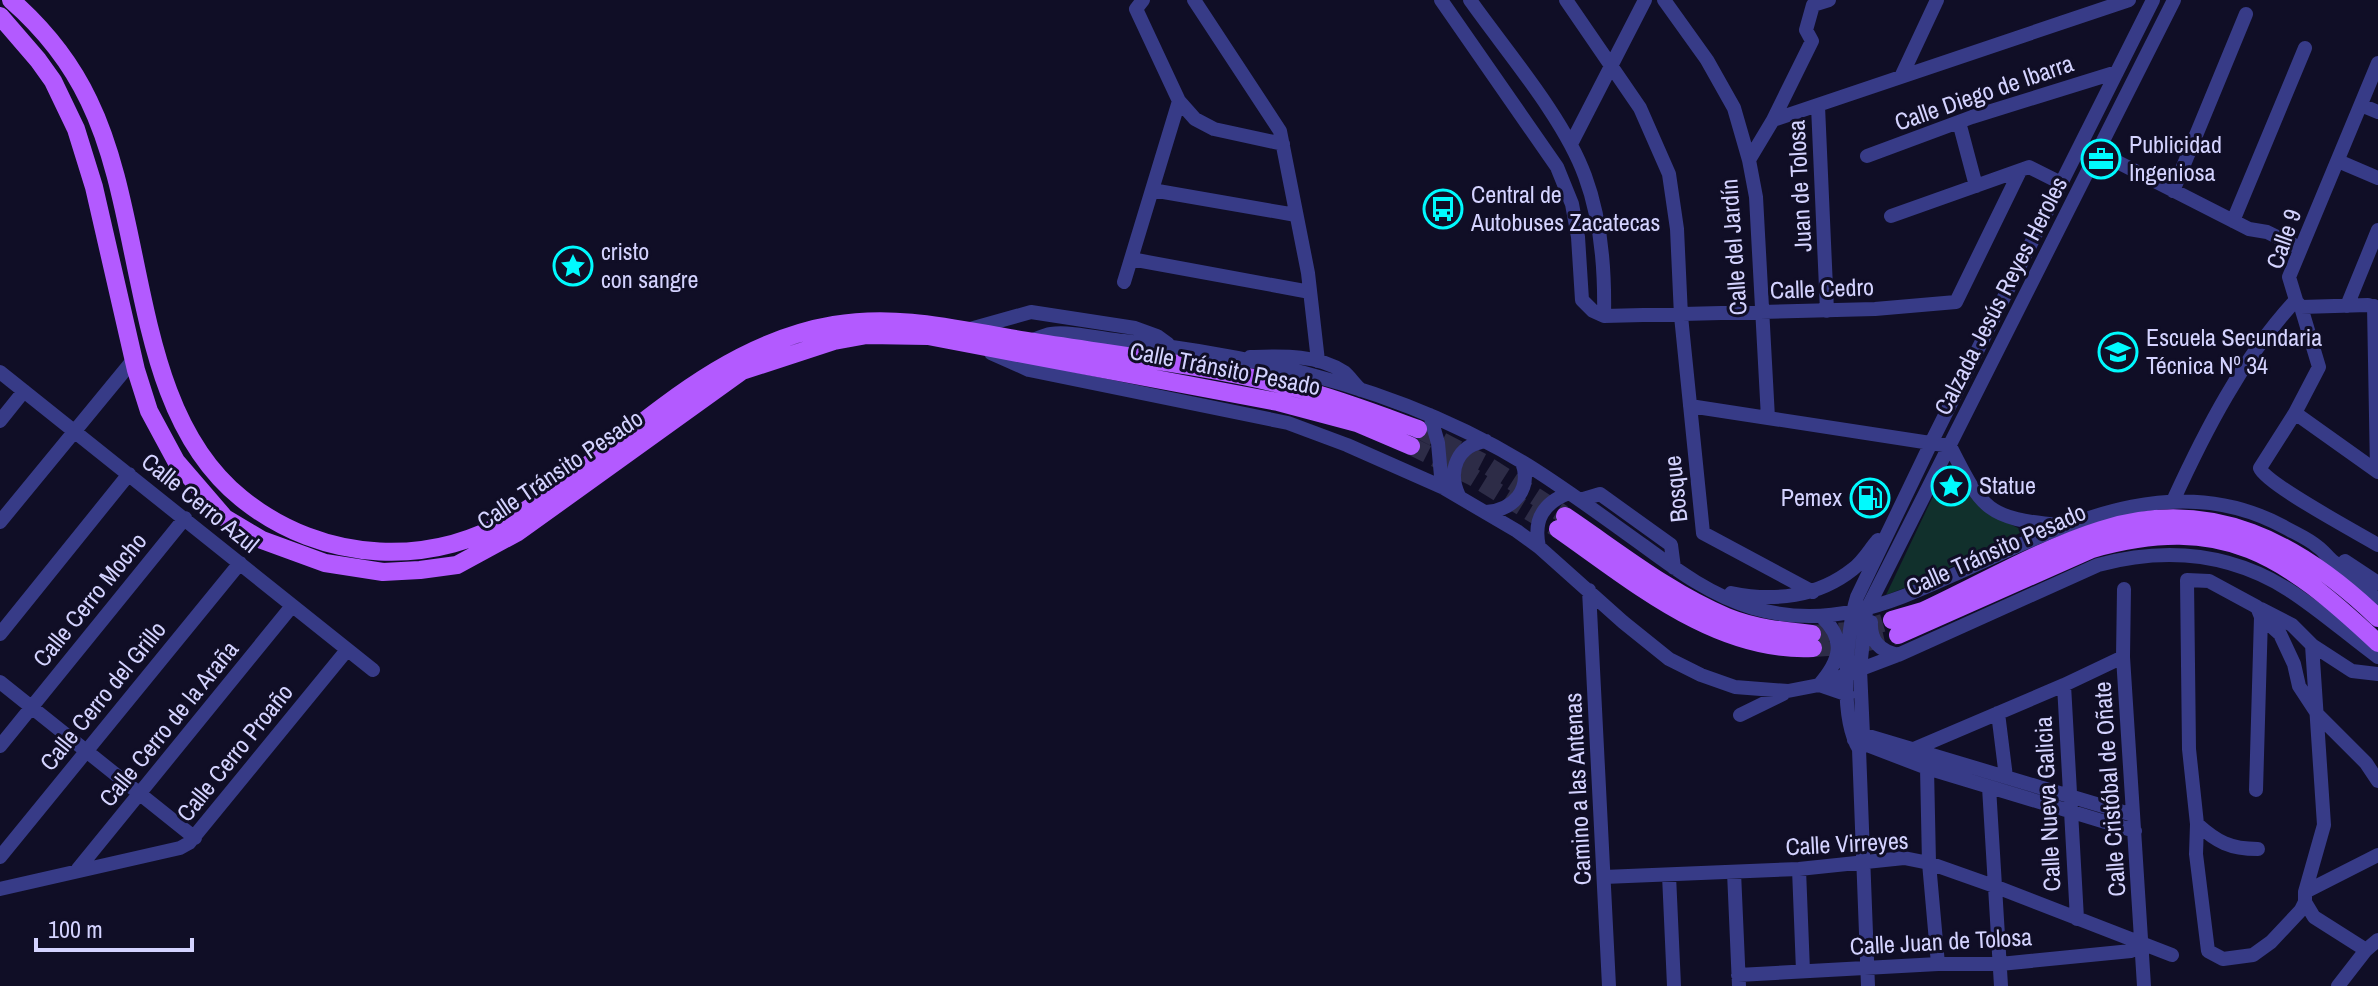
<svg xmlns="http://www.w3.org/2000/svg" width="2378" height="986" font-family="'Archivo Narrow',sans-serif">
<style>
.green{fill:#11302c}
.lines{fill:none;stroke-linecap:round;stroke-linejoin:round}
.major-tunnel{stroke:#2d2c47;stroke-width:18;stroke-dasharray:18 9;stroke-linecap:butt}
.minor{stroke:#373b87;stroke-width:14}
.major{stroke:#b35aff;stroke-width:18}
.labels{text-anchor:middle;stroke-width:6;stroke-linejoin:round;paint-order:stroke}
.street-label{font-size:24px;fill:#d4d3ff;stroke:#100e26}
.poi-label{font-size:24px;fill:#d4d3ff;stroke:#100e26;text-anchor:start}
</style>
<rect width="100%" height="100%" fill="#100e26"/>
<!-- green -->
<path class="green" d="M 1946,469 L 1955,473 L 1988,513 L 2024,531 L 1925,580 L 1886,595 Z"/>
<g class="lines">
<!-- major-tunnel -->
<path class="major-tunnel" d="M 1418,429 L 1482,462 L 1563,514
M 1411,446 L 1473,477 L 1558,529
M 1812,634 L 1859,630 L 1892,620
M 1813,648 L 1855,645 L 1898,635"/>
<!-- minor -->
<path class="minor" d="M 1194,0 L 1280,131 L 1308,273 L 1318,361
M 1441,0 L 1557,167 L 1572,204 L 1578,237 L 1582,300 L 1593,311 L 1604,316 L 1875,309 L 1956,302 L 2020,171
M 1470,0 C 1506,51 1564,118 1585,176 C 1601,219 1605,270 1604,316
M 1566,0 L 1640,108 L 1669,174 L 1677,229 L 1681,316 L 1703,533 L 1813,592
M 1664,0 L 1707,60 L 1734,108 L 1749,160 L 1756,197 L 1768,418
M 1901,77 L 1937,0
M 1179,101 L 1195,119 L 1214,129 L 1283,144
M 2361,105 L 2378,112
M 1818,106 L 1827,311
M 1773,120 L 1812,41 L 1806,30 L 1813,5 L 1829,0
M 1959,122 L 1976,186
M 1571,144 L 1645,0
M 2092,149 L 2249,229 L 2267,232 L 2300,248
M 1867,156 L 1972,117 L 2117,72
M 1749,160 L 1773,120 L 2129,0
M 2338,161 L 2378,178
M 1152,190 L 1296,215
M 2173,191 L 2246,14
M 1891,216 L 2029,167 L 2061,183
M 2233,221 L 2305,48
M 1131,259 L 1310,292
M 1124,282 L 1179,101 L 1136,9 L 1143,0
M 2296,301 L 2301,307 L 2368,305 L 2378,308
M 2347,306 L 2378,230
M 2374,306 L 2377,471
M 2301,307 L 2319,367 L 2295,413 L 2260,468 C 2266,484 2358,533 2378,545
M 970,329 L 1031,312 L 1135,328 L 1157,336 L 1168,344
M 1030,341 C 1036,339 1044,335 1051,334 C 1070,331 1103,339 1124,341 C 1264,356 1409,392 1529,466 C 1569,491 1606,519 1644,546 C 1678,571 1712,596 1753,608 C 1826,629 1885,606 1951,576 C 2057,529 2172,464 2286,528 C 2297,534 2309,539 2318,547 C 2324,551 2328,558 2334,562 C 2349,575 2365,586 2378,601
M 991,353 L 1029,370 L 1288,423 L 1347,445 L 1442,487 L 1517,531 L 1539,547 L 1623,622 L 1669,659 L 1701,675 L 1735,687 L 1788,691 L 1819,685 L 1898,655 L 2098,565 C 2165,547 2229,552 2289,590 C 2320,610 2348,635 2378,657
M 1250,357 C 1281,356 1317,354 1344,372 C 1350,377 1355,385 1361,390
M 0,372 L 373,670
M 1690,406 L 1950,446 C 1982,510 1988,519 2060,525
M 2295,413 L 2378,472
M 1430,415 L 1438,443 L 1442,487
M 0,421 L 24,391
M 1459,496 C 1447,471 1457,445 1486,441
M 1580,500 L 1600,494 L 1671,545 L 1674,568
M 2173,501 C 2205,431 2243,357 2296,300 L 2289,277 L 2378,63
M 1486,512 C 1514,510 1532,489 1522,462
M 0,522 L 134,359
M 1539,547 C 1533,520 1543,503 1569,493
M 2345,561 L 2378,583
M 2124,589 L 2123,657 L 2144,986
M 1589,590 L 1609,986
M 1731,593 C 1774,602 1818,597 1853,569 C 1863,562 1870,549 1878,540
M 1821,616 C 1847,640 1840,661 1819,685 L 1848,695
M 1871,622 C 1870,641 1880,651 1898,655
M 0,634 L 129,474
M 2312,645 L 2352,671 L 2378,674
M 0,682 L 195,838
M 2064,685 L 2077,919
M 1998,713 L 2006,777
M 1740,715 L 1783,694
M 1865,735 L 2133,815
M 1854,740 L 1927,768 L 2135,831
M 0,746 L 185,518
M 1859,749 L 1863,735 L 1860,669 L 1866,611 L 2174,0
M 1914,749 L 2064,685 L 2123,657
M 1927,768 L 1929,863 L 1938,964
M 1989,787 L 2001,986
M 2256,790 L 2261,617
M 2197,824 L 2196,854 L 2208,951 L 2223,959 L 2253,955 L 2271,942 L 2301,910 L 2305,902 L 2305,892 L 2324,825 L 2312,645 L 2292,625 L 2261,609
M 2258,849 C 2230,849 2217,842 2197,824 L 2189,749 L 2187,580 L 2209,581 L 2257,607 L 2261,617 L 2280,634 L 2294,664 L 2299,686 L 2318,715 L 2366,763 L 2378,781
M 0,857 L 240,563
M 78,869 L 292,606
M 1799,869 L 1803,971
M 1734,872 L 1739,986
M 1669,875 L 1674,986
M 1604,877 L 1799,869 L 1904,858 L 1929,863 L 1994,886 L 2172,955
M 0,889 L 180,848 L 189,843 L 347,650
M 2305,892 L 2378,855
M 2305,902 L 2314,917 L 2366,950
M 1738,975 L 1938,964 L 2000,964 L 2131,951 L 2144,945
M 1868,986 L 1859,749 C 1839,717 1846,632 1857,597 L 1931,443 L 2153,0
M 2338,986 L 2366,950 L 2378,940"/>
<!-- major -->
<path class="major" d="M 11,0 C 43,28 71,63 89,101 C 148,222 130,409 241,498 C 322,564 435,570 523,512 C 625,446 709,346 834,325 C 902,313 967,332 1034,342 C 1121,356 1210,366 1296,388 C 1338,399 1377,414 1418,429
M 0,16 L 38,60 L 53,81 L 76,129 L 94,187 L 136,370 L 149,411 L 176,461 L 225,518 L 262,540 L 325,563 L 383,572 L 420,570 L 457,565 L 518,532 L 742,371 L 834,341 L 867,335 L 928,336 L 1278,402 L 1357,423 L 1411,446
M 1565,516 C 1617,551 1669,593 1727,617 C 1754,628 1783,631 1812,634
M 1558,529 C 1633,581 1716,653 1813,648
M 1892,620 L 1923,611 C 1979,585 2043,548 2101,530 C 2211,495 2300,543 2378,618
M 1898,635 L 2092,549 C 2224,512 2285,556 2378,643"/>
</g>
<!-- icons -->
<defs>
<symbol id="office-ring" viewBox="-11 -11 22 22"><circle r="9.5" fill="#100e26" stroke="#00fafe" stroke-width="1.5"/><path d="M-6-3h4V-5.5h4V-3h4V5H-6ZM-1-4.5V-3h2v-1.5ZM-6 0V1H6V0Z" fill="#00fafe"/></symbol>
<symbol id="bus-ring" viewBox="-11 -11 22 22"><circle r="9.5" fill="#100e26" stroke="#00fafe" stroke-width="1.5"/><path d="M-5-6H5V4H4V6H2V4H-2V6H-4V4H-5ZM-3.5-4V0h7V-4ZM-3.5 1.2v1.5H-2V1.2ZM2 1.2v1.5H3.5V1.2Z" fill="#00fafe"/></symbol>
<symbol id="sight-ring" viewBox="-11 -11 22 22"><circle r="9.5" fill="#100e26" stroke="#00fafe" stroke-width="1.5"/><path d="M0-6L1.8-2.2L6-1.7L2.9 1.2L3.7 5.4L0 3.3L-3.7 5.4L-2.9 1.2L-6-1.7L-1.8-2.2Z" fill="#00fafe"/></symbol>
<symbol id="school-ring" viewBox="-11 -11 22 22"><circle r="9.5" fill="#100e26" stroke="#00fafe" stroke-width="1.5"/><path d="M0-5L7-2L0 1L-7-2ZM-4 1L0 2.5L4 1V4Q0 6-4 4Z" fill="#00fafe"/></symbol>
<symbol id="fuel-ring" viewBox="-11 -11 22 22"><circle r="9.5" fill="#100e26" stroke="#00fafe" stroke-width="1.5"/><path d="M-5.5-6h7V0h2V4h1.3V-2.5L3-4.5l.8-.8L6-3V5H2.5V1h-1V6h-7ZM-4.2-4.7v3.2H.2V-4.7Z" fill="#00fafe"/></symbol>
</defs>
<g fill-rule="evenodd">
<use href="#office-ring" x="2079" y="137" width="44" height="44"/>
<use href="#bus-ring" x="1421" y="187" width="44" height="44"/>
<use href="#sight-ring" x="551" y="244" width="44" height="44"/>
<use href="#school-ring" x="2096" y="330" width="44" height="44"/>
<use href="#sight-ring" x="1929" y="464" width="44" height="44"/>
<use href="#fuel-ring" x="1848" y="476" width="44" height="44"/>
</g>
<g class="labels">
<!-- street labels -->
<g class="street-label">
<text transform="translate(1984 93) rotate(-19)" y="8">Calle Diego de Ibarra</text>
<text transform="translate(1800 186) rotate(-93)" y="8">Juan de Tolosa</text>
<text transform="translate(2284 239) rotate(-71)" y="8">Calle 9</text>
<text transform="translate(1734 247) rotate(-94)" y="8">Calle del Jardín</text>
<text transform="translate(1822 289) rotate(-2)" y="8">Calle Cedro</text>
<text transform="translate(2001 296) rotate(-63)" y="8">Calzada Jesús Reyes Heroles</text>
<text transform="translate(1225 369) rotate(11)" y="8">Calle Tránsito Pesado</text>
<text transform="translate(560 470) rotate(-34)" y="8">Calle Tránsito Pesado</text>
<text transform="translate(1676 489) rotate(-96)" y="8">Bosque</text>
<text transform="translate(200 503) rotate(39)" y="8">Calle Cerro Azul</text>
<text transform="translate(1996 550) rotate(-24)" y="8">Calle Tránsito Pesado</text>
<text transform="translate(90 600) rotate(-51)" y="8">Calle Cerro Mocho</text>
<text transform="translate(103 696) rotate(-51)" y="8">Calle Cerro del Grillo</text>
<text transform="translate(169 724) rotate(-51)" y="8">Calle Cerro de la Araña</text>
<text transform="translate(235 753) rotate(-51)" y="8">Calle Cerro Proaño</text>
<text transform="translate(1578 789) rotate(-93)" y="8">Camino a las Antenas</text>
<text transform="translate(2110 789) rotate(-94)" y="8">Calle Cristóbal de Oñate</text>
<text transform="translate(2048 804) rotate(-93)" y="8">Calle Nueva Galicia</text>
<text transform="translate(1847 844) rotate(-3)" y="8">Calle Virreyes</text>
<text transform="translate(1941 942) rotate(-3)" y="8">Calle Juan de Tolosa</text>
</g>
<!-- poi labels -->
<g class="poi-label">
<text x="2129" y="153">Publicidad<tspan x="2129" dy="28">Ingeniosa</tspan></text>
<text x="1471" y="203">Central de<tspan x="1471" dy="28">Autobuses Zacatecas</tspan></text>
<text x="601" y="260">cristo<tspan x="601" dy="28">con sangre</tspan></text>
<text x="2146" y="346">Escuela Secundaria<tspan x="2146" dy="28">Técnica Nº 34</tspan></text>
<text x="1979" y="494">Statue</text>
<text x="1842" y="506" text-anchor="end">Pemex</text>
</g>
</g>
<!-- scale -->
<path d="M36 938v12h156v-12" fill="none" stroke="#d4d3ff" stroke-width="4"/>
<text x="48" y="938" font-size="24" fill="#d4d3ff" stroke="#100e26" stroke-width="6" paint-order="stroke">100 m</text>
</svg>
